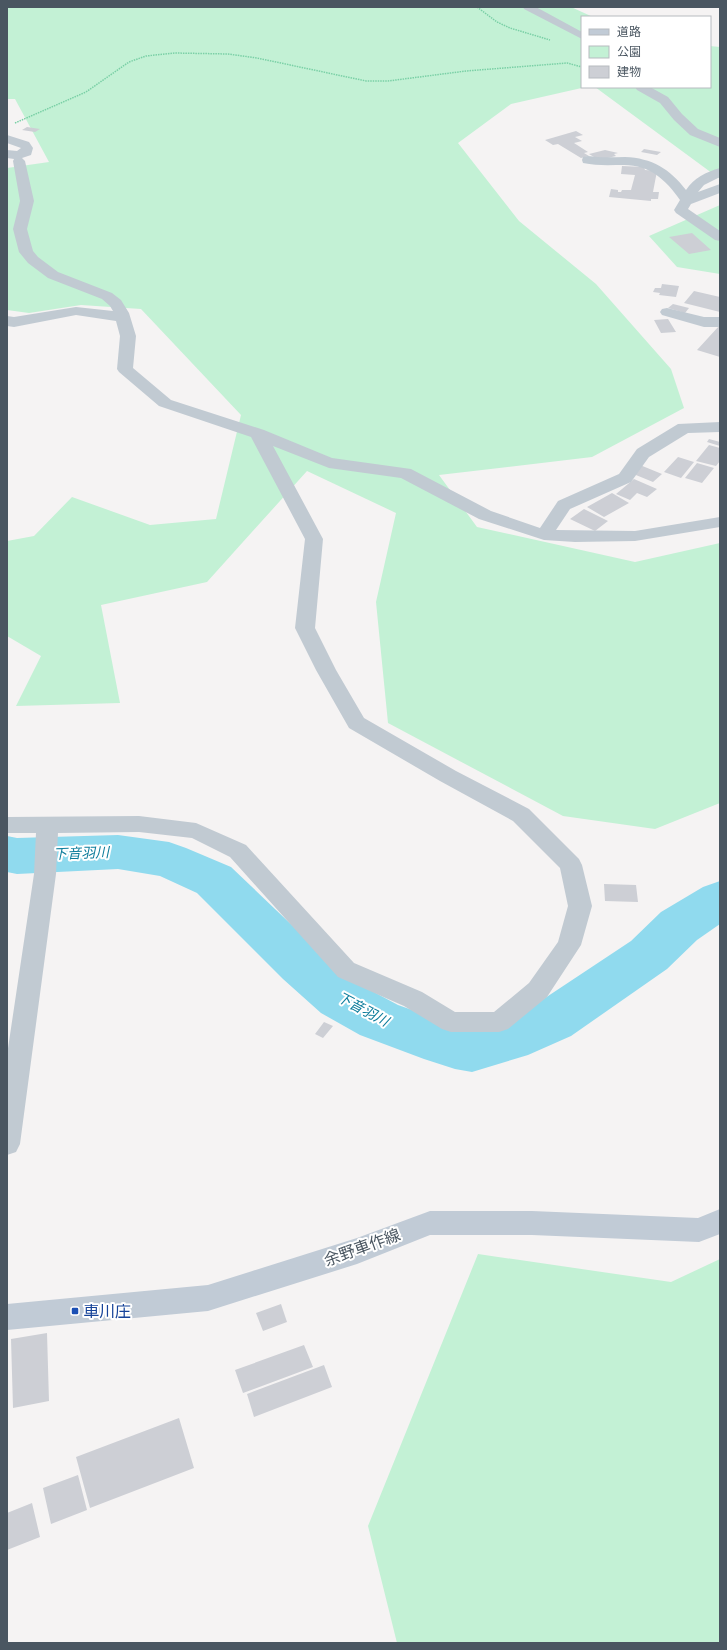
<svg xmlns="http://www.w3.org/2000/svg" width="727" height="1650" font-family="'Noto Sans','Noto Sans JP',sans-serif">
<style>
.green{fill:#c3f1d5}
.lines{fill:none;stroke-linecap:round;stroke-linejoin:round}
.river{fill:#90daee;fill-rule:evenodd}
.building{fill:#cdcfd5}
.path{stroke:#7ad0a6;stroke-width:1.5;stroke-dasharray:1.5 1;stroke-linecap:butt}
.street{fill:#c1cad2;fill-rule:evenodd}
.secondary{fill:#c1cbd6;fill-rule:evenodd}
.transit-dot{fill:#1a4fb4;stroke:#fff;stroke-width:1.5}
.labels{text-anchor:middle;stroke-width:4;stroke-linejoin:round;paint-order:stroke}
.water-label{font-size:14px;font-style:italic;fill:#0c7c9b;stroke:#fff}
.near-street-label{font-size:16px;fill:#4a5661;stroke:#fff}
.near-transit-label{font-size:16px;fill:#164399;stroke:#fff;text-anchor:start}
</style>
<rect width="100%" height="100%" fill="#f5f3f3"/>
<!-- green -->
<path class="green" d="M 7,7 L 571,7 L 593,17 L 582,17 L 582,87 L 586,87 L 511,104 L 458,143 L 519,221 L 596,284 L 671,369 L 684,408 L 592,457 L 439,475 L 477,527 L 635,562 L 720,543 L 720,803 L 655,829 L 563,816 L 388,723 L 376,602 L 396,513 L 307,471 L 207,582 L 101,605 L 120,703 L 16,706 L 41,656 L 7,636 L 7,541 L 34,536 L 72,497 L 150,525 L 216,519 L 241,415 L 141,309 L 81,305 L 29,313 L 7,310 L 7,168 L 49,162 L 15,99 L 7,99 Z
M 710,46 L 720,47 L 720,179 L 595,87 L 710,87 Z
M 720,205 L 720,274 L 677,267 L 649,236 Z
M 478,1254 L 671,1282 L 720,1259 L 720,1643 L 397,1643 L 368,1526 Z"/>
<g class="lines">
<!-- river -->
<path class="river" d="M 118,835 L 169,842 L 186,848 L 231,867 L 319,951 L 357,983 L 398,1005 L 455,1025 L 472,1028 L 498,1021 L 533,1006 L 631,941 L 661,912 L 703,887 L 720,881 L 720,924 L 697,940 L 667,969 L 571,1036 L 528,1055 L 472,1072 L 455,1069 L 424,1059 L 360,1035 L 321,1013 L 283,979 L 197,893 L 160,876 L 118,869 L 17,874 L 7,872 L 7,836 L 17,838 Z"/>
</g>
<!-- building -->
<path class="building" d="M 27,127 L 40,129 L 35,132 L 22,130 Z
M 576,131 L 583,135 L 575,137 L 582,141 L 574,143 L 588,152 L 584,153 L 589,156 L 581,158 L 558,144 L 553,145 L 545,140 Z
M 644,149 L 661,152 L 657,155 L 641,152 Z
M 605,150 L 618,153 L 614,154 L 616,156 L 599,160 L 589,154 Z
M 622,166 L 644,167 L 645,170 L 657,171 L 653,192 L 659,192 L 658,199 L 651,199 L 651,201 L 609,197 L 611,189 L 618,190 L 618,192 L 621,192 L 622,190 L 631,190 L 635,175 L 621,174 Z
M 692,233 L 711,250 L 689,254 L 669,237 Z
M 662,284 L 679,286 L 676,297 L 659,295 L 660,293 L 653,292 L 655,288 L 661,288 Z
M 694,291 L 720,297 L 720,312 L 684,303 Z
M 673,304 L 689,308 L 685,313 L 668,308 Z
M 668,319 L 676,332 L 661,333 L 654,320 Z
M 719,326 L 720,326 L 720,357 L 697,350 Z
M 709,439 L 720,442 L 720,446 L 707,442 Z
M 709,445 L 720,448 L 720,461 L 716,466 L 696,461 Z
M 678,457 L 694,462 L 681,478 L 664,472 Z
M 697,463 L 714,468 L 702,483 L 685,478 Z
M 640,465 L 662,474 L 653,482 L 631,473 Z
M 634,479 L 657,489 L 647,497 L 637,493 L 630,500 L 616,494 Z
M 612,493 L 629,503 L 604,517 L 587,507 Z
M 584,509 L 608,521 L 595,531 L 570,519 Z
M 604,884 L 636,885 L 638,902 L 605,901 Z
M 324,1022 L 333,1026 L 323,1038 L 315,1034 Z
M 281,1304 L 287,1322 L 263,1331 L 256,1313 Z
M 47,1333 L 49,1401 L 13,1408 L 11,1339 Z
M 304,1345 L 313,1367 L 243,1393 L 235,1370 Z
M 324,1365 L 332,1387 L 254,1417 L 247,1394 Z
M 179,1418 L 194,1468 L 90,1508 L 76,1457 Z
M 78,1475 L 87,1510 L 51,1524 L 43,1488 Z
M 32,1503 L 40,1537 L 7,1550 L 7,1513 Z"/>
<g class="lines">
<!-- path -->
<path class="path" d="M 477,7 L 497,22 L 510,28 L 550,40
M 15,123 L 86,92 L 129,62 L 146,56 L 175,53 L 228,54 L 257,58 L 366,81 L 388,81 L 466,71 L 567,63 L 582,67"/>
<!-- street -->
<path class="street" d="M 523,7 L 536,7 L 582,32 L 582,39 L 524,9 Z
M 635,87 L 650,87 L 668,97 L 682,114 L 698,129 L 720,138 L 720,147 L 690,135 L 674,120 L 660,103 L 637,90 Z
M 7,135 L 29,142 L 33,148 L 31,155 L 22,158 L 25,161 L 34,201 L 27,229 L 33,251 L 38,257 L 58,272 L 112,293 L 121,300 L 129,313 L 136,336 L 133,368 L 171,400 L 264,430 L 332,458 L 411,469 L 491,511 L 540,528 L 558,501 L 619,474 L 637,449 L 678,424 L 720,422 L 720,432 L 688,433 L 649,457 L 631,482 L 570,509 L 556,530 L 635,531 L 720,517 L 720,527 L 635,541 L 575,542 L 544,540 L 479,519 L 401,478 L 329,468 L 273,446 L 323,539 L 315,628 L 336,670 L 364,718 L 456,771 L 529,809 L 579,859 L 582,865 L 592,906 L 581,945 L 547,997 L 508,1029 L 499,1032 L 451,1032 L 442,1029 L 404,1006 L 338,977 L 230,857 L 192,838 L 139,832 L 58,833 L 56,874 L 20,1144 L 16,1152 L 7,1155 L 7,1055 L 34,874 L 36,833 L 7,833 L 7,817 L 139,816 L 196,823 L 246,845 L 354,963 L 422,992 L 455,1012 L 494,1012 L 529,983 L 558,942 L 568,906 L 560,868 L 513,821 L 440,781 L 349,728 L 316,670 L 295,628 L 305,539 L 251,437 L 159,406 L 119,372 L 117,369 L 120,336 L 116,321 L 76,315 L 14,327 L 7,326 L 7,316 L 14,317 L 76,307 L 113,311 L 110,306 L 102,299 L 48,278 L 28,263 L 19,252 L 13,229 L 20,201 L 13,161 L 14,159 L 7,158 L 7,150 L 17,151 L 21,148 L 7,143 Z
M 588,156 C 601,158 613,157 625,157 C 652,158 670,169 686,190 C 694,178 706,172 720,168 L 720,177 L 704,185 L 698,192 L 720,184 L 720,193 L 691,204 L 688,209 L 720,231 L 720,241 L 715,240 L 676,213 L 674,210 L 680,200 C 666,180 650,165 624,165 C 610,165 597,166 583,163 L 582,160 L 583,157 Z
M 667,308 L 704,317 L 720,317 L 720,327 L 704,327 L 662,315 L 660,312 L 662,309 Z"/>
<!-- secondary -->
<path class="secondary" d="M 720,1209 L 720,1234 L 699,1242 L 532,1235 L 430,1235 L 357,1264 L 208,1311 L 7,1330 L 7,1304 L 208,1285 L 357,1238 L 430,1211 L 532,1211 L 698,1218 Z"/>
</g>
<!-- markers -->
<rect class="transit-dot" x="71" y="1307" width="8" height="8" rx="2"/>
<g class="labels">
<!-- water labels -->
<g class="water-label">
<text transform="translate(81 853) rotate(-2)" y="5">下音羽川</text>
<text transform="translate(363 1009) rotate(28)" y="5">下音羽川</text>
</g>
<!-- near-street labels -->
<g class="near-street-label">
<text transform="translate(362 1247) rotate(-20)" y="6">余野車作線</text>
</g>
<!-- near-transit labels -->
<g class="near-transit-label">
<text x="83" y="1317">車川庄</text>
</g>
</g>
<!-- border -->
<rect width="727" height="1650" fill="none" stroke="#4a5661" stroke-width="16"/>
<!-- legend -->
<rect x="581" y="16" width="130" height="72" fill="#ffffff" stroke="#b7bbc0"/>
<rect x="589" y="29" width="20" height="6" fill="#c1cbd6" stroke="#b7bbc0"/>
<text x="617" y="36" font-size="12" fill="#4a5661">道路</text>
<rect x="589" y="46" width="20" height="12" fill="#c3f1d5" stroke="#b7bbc0"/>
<text x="617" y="56" font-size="12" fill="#4a5661">公園</text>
<rect x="589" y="66" width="20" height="12" fill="#cdcfd5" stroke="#b7bbc0"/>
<text x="617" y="76" font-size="12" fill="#4a5661">建物</text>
</svg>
